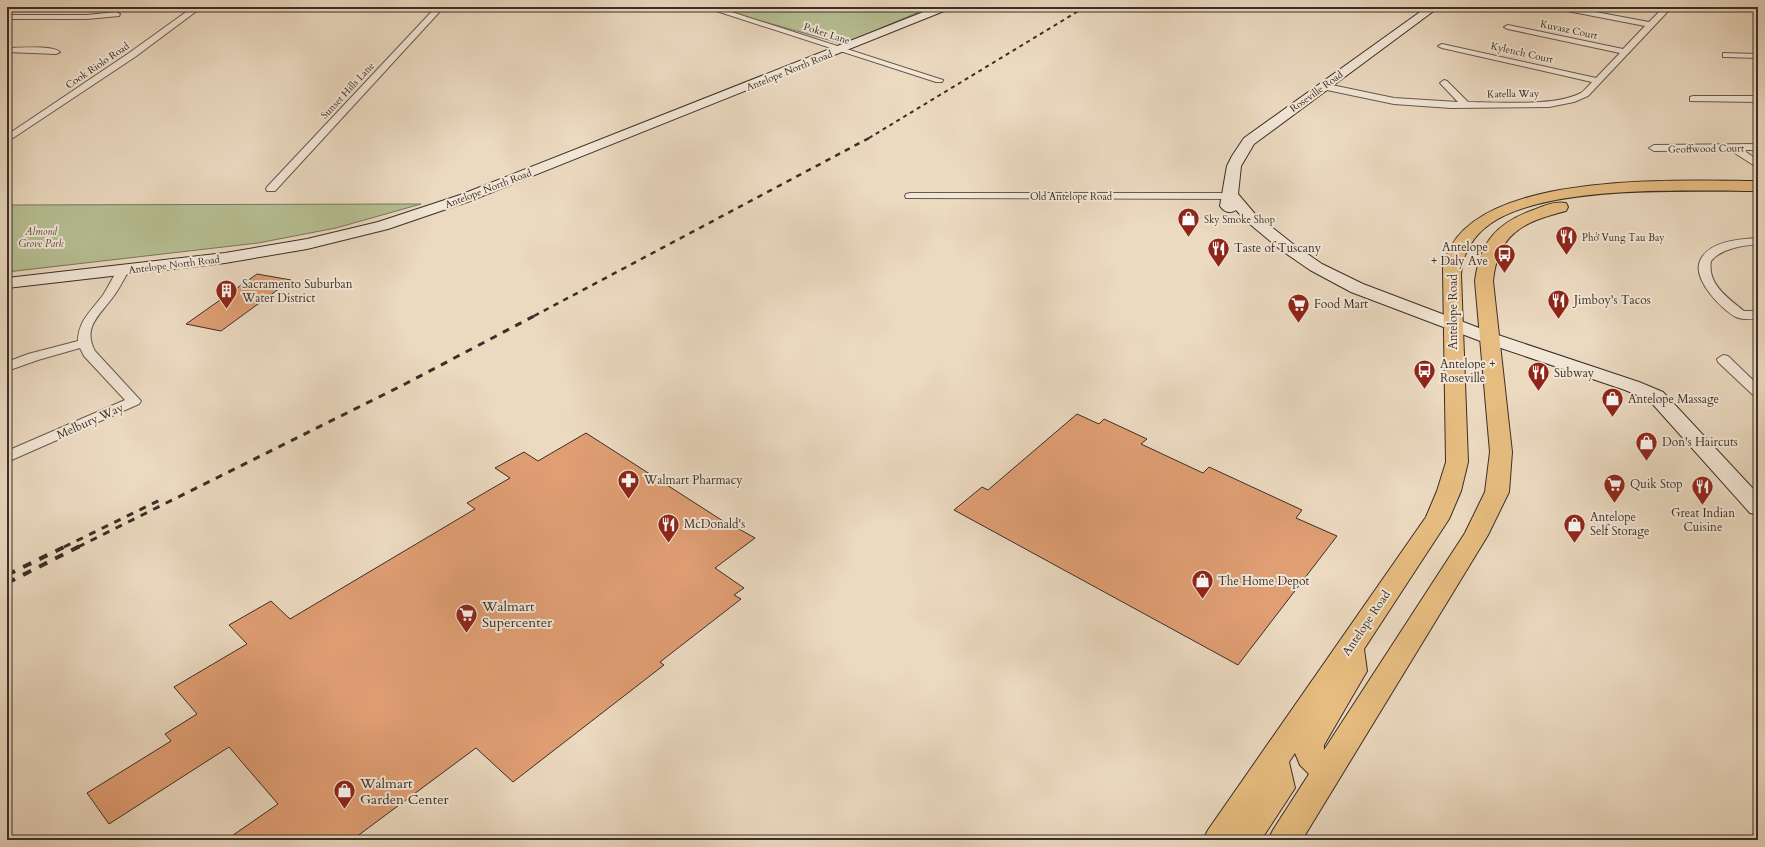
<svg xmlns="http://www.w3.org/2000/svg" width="1765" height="847" font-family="Cardo,serif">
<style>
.green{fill:#b6bf93;stroke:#78765d}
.building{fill:#e09e73;stroke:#3b2e27}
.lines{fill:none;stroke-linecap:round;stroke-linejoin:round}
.street-casing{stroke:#67594d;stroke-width:2}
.secondary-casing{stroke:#3b2e27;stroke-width:2}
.primary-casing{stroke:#3b2e27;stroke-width:2}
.street{fill:#f2e6d6;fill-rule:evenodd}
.secondary{fill:#f2e6d6;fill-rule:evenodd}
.primary{fill:#e6bc80;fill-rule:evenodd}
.rail-far3{stroke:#3b2e27;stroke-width:2;stroke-dasharray:4 4;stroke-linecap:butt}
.rail-far2{stroke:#3b2e27;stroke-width:2.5;stroke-dasharray:5.5 5.5;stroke-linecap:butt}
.rail-far1{stroke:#3b2e27;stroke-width:3;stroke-dasharray:7 7;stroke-linecap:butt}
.rail{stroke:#3b2e27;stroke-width:4;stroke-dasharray:9 9;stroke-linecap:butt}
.labels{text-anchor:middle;stroke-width:4;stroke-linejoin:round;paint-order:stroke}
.far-street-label{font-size:10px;fill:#3b2e27;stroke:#f2e6d6}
.far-poi-label{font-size:10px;fill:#3b2e27;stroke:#f2e6d6;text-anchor:start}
.far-park-label{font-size:10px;font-style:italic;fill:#544b3d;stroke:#f2e6d6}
.poi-label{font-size:12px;fill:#3b2e27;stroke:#f2e6d6;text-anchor:start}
.street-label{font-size:12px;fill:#3b2e27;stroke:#f2e6d6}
.near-poi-label{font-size:14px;fill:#3b2e27;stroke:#f2e6d6;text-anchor:start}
</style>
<rect width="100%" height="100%" fill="#ebd9c0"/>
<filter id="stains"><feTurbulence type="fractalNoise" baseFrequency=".005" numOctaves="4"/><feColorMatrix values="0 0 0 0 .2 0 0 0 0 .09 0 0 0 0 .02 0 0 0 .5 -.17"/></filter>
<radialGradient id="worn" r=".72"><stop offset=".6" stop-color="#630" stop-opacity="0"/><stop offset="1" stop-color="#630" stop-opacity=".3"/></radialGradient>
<!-- green -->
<path class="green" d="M 711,7 L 931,7 L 843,44 Z
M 421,204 L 336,228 L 258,243 L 7,272 L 7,205 Z"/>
<!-- building -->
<path class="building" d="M 257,274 L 291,280 L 221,331 L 186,324 Z
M 1077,414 L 1099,424 L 1104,419 L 1147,439 L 1141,444 L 1203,473 L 1209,467 L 1302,510 L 1296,518 L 1337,536 L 1238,665 L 954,510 L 982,487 L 988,490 Z
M 586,433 L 737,530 L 739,529 L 755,538 L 715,568 L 744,588 L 734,595 L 741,599 L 660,662 L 664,665 L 513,782 L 476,748 L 352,840 L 226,840 L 278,804 L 229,747 L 109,824 L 87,793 L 171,741 L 165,734 L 197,714 L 174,687 L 247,644 L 229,625 L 271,601 L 290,619 L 475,509 L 467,503 L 510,478 L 495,468 L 524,452 L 538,461 Z"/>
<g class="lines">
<defs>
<path id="street" d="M 193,7 L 202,7 L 135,57 L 7,142 L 7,135 L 129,53 Z
M 436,7 L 444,7 L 275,191 L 267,191 L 266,189 L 267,187 Z
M 704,7 L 716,7 L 943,80 L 942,82 L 936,82 Z
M 1553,7 L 1569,7 L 1649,22 L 1664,7 L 1672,7 L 1588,96 L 1574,102 L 1549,107 L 1451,108 L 1394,104 L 1322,89 L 1318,86 L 1322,83 L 1394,98 L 1458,102 L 1440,83 L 1444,80 L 1447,81 L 1468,102 C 1499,102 1554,107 1581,93 C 1585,90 1588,86 1592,82 L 1442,48 L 1438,46 L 1442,44 L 1596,78 L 1620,53 L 1508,29 L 1504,27 L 1508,25 L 1623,49 L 1645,26 L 1557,9 Z
M 116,12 L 120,14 L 119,16 L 87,19 L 7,19 L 7,15 L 87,15 Z
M 7,48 C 19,48 52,45 60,52 L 56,54 L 7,52 Z
M 1723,53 L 1758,54 L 1758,58 L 1726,57 L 1723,57 Z
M 1693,96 L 1758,96 L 1758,102 L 1690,101 L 1690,97 Z
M 1758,144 L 1758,150 L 1743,150 L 1758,160 L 1758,168 L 1730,150 L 1654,151 L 1649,148 L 1654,145 Z
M 910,193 L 1232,193 L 1237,196 L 1232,199 L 906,198 L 905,196 L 906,194 Z
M 1758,238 L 1758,244 C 1741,246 1722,248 1711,261 C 1707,284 1728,298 1744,311 L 1758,311 L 1758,319 C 1752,319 1742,320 1736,317 C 1722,310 1692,279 1700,261 C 1708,241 1740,239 1758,238 Z
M 123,267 L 129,270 C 124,279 119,289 113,297 C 100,315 82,327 95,351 L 141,401 L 139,404 L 7,462 L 7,451 L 125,400 L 84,356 L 80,348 L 38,360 L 7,371 L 7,362 L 28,354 L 78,341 C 78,321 92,310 103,295 C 109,286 113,276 119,268 Z
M 1723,355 L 1728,356 L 1758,385 L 1758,396 L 1753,395 L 1718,362 L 1717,359 Z"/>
<path id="secondary" d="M 936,7 L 950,7 L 949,9 L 470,201 L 388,229 L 307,249 L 225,263 L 7,288 L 7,278 L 225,253 L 307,239 L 378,222 L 460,195 Z
M 1427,7 L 1439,7 L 1254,144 L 1241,166 L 1238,194 L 1255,214 L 1293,244 L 1322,264 L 1363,284 L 1495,334 L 1639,382 L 1663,392 L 1758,494 L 1758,515 L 1750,513 L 1649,400 L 1625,390 L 1483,342 L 1351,292 L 1310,270 L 1281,250 L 1245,220 L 1236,210 C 1230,214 1224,212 1220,206 L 1227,166 L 1232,156 L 1244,138 Z"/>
<path id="primary" d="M 1758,181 L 1758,191 C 1688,191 1547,184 1490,224 C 1473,236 1462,254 1461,275 L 1468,462 L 1461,491 L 1449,519 L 1364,649 L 1367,671 L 1324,745 L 1324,750 L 1465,533 L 1485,492 L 1490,452 L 1475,281 C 1480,241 1498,222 1536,209 C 1545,205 1556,201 1566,203 L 1568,207 L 1566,211 C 1523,222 1498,233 1493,281 L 1512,452 L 1509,492 L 1488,535 L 1302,840 L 1268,840 L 1273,830 L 1309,774 L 1300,765 L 1295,753 L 1289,762 L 1295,788 L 1261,840 L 1203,840 L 1208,830 L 1426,517 L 1437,491 L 1446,462 L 1443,269 C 1459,168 1682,181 1758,181 Z"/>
</defs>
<!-- street casing -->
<use href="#street" class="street-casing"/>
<!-- secondary casing -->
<use href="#secondary" class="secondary-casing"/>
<!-- primary casing -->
<use href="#primary" class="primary-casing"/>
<!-- street -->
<use href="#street" class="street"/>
<!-- secondary -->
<use href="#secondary" class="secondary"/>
<!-- primary -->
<use href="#primary" class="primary"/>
<!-- rail-far3 -->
<path class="rail-far3" d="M 869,138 L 1085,7"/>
<!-- rail-far2 -->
<path class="rail-far2" d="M 534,316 L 871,137"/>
<!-- rail-far1 -->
<path class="rail-far1" d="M 64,547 L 164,498
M 78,547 L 405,384 L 536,315"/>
<!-- rail -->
<path class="rail" d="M 7,575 L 66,546
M 7,583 L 80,546"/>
</g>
<!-- icons -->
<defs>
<symbol id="shop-pin" viewBox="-11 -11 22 30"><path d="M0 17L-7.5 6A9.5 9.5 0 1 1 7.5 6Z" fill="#8f2418" stroke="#f2e6d6"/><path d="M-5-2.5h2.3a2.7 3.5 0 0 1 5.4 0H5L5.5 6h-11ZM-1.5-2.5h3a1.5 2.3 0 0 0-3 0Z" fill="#fff"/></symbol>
<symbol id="restaurant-pin" viewBox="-11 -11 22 30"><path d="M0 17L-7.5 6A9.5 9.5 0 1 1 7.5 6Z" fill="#8f2418" stroke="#f2e6d6"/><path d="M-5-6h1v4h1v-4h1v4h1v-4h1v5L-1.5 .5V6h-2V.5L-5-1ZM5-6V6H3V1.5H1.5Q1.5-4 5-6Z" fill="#fff"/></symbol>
<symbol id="bus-pin" viewBox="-11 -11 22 30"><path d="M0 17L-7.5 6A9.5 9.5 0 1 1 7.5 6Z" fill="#8f2418" stroke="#f2e6d6"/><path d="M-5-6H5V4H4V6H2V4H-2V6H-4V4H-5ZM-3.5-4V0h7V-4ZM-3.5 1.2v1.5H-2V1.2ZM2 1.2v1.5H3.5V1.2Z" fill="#fff"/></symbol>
<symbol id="building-pin" viewBox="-11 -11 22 30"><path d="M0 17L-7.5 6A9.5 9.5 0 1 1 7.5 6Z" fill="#8f2418" stroke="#f2e6d6"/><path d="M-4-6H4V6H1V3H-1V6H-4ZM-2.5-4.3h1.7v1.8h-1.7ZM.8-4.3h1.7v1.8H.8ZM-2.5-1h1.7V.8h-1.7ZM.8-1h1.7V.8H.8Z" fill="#fff"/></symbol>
<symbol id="supermarket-pin" viewBox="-11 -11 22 30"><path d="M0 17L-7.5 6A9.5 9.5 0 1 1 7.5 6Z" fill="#8f2418" stroke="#f2e6d6"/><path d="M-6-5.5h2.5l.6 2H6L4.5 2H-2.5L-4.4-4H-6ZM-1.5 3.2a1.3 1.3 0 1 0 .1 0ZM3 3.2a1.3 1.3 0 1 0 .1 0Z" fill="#fff"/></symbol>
<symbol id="pharmacy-pin" viewBox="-11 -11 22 30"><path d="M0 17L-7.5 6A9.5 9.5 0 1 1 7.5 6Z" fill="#8f2418" stroke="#f2e6d6"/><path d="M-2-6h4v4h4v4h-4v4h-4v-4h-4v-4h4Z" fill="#fff"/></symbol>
</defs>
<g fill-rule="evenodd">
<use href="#shop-pin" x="1176" y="206" width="25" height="34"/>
<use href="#restaurant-pin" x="1554" y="224" width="25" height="34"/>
<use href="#restaurant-pin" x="1206" y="236" width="25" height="34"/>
<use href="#bus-pin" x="1492" y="242" width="25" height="34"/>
<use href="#building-pin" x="214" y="278" width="25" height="34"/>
<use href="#restaurant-pin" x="1546" y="288" width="25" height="34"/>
<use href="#supermarket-pin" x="1286" y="292" width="25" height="34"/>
<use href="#bus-pin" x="1412" y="358" width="25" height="34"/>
<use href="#restaurant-pin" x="1526" y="360" width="25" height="34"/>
<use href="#shop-pin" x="1600" y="386" width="25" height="34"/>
<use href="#shop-pin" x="1634" y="430" width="25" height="34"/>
<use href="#pharmacy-pin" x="616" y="468" width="25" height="34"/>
<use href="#supermarket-pin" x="1602" y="472" width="25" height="34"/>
<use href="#restaurant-pin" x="1690" y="474" width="25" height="34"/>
<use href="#restaurant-pin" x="656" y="512" width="25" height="34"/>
<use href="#shop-pin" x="1562" y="512" width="25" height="34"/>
<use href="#shop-pin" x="1190" y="568" width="25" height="34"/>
<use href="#supermarket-pin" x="454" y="602" width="25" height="34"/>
<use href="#shop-pin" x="332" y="778" width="25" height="34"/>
</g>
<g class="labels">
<!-- far-street labels -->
<g class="far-street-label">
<text transform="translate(1569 29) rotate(12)" y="4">Kuvasz Court</text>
<text transform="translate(827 33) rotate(18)" y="4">Poker Lane</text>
<text transform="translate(1522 52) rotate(13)" y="4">Kylench Court</text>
<text transform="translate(97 65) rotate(-34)" y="4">Cook Riolo Road</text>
<text transform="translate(789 70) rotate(-22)" y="4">Antelope North Road</text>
<text transform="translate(347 90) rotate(-47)" y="4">Sunset Hills Lane</text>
<text transform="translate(1316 91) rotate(-36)" y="4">Roseville Road</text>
<text transform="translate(1513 93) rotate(-1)" y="4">Katella Way</text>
<text transform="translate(1706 148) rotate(-1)" y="4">Geoffwood Court</text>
<text transform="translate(488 188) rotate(-21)" y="4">Antelope North Road</text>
<text x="1071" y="200">Old Antelope Road</text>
<text transform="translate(174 264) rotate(-7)" y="4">Antelope North Road</text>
</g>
<!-- far-poi labels -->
<g class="far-poi-label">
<text x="1204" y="223">Sky Smoke Shop</text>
<text x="1582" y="241">Phở Vung Tau Bay</text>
</g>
<!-- far-park labels -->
<g class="far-park-label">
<text x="41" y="235">Almond<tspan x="41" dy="12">Grove Park</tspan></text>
</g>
<!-- poi labels -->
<g class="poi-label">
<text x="1488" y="251" text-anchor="end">Antelope<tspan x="1488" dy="14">+ Daly Ave</tspan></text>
<text x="1234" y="252">Taste of Tuscany</text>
<text x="242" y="288">Sacramento Suburban<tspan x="242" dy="14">Water District</tspan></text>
<text x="1574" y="304">Jimboy's Tacos</text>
<text x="1314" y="308">Food Mart</text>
<text x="1440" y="368">Antelope +<tspan x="1440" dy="14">Roseville</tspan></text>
<text x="1554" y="377">Subway</text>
<text x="1628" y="403">Antelope Massage</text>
<text x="1662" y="446">Don's Haircuts</text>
<text x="644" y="484">Walmart Pharmacy</text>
<text x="1630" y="488">Quik Stop</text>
<text x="1703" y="517" text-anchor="middle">Great Indian<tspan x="1703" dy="14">Cuisine</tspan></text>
<text x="1590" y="521">Antelope<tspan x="1590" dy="14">Self Storage</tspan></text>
<text x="684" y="528">McDonald's</text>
<text x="1218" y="585">The Home Depot</text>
</g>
<!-- street labels -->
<g class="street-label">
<text transform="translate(1453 312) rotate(-90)" y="4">Antelope Road</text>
<text transform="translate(90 421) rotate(-24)" y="4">Melbury Way</text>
<text transform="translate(1366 623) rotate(-56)" y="4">Antelope Road</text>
</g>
<!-- near-poi labels -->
<g class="near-poi-label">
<text x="482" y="611">Walmart<tspan x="482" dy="16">Supercenter</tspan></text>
<text x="360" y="788">Walmart<tspan x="360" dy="16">Garden Center</tspan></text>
</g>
</g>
<!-- margin -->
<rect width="1765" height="847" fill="none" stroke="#ebd9c0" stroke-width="24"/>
<rect x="8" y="8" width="1749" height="831" fill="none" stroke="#3b2e27" stroke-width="2"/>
<rect x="12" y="12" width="1741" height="823" fill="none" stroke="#3b2e27"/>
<rect width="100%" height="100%" filter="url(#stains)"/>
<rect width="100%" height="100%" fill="url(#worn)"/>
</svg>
